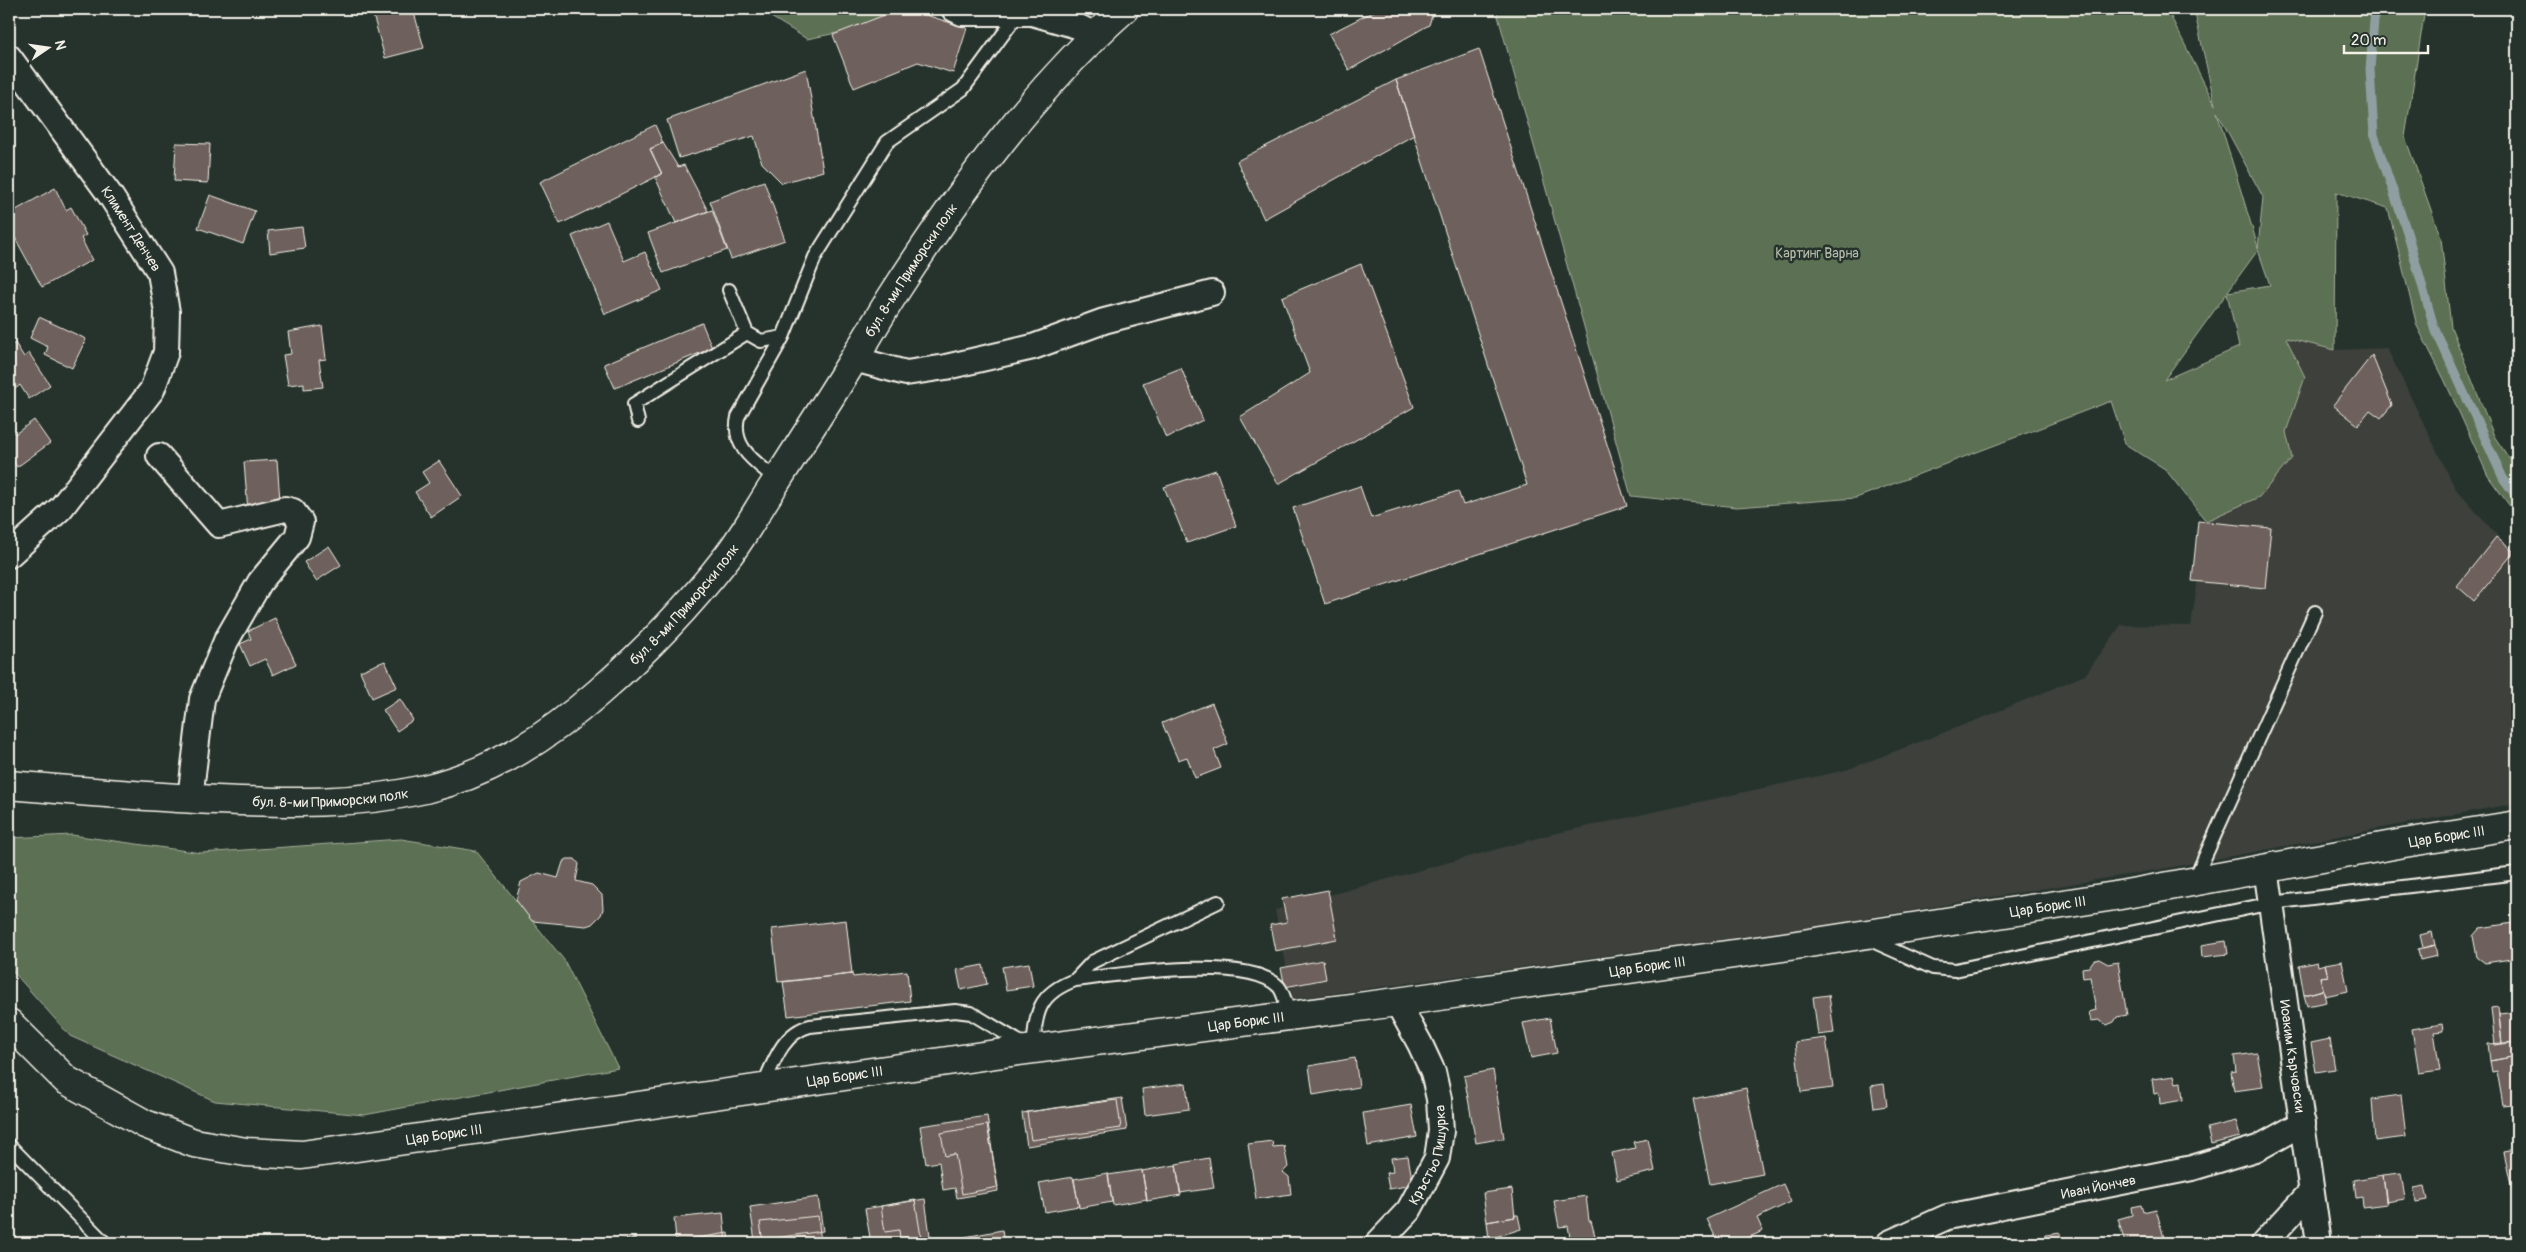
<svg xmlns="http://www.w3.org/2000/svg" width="2526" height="1252" font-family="Pangolin,sans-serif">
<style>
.built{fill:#3c413b}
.green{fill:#5c6f52;stroke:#a8b09d;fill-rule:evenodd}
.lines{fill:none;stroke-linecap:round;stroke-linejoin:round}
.stream{stroke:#8f9fa1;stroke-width:9}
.building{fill:#6e615b;stroke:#f4f1e8}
.service-casing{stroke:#f4f1e8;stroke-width:16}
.minor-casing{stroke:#f4f1e8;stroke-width:28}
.tertiary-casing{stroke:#f4f1e8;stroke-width:31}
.service{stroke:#26332d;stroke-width:12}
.minor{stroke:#26332d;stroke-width:24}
.tertiary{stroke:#26332d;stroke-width:28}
.labels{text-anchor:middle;stroke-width:5;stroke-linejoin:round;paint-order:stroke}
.street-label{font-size:14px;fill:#f4f1e8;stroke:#26332d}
.park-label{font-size:14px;fill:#b7bdac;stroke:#26332d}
</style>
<rect width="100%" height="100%" fill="#26332d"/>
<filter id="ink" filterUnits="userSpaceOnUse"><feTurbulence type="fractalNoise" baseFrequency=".02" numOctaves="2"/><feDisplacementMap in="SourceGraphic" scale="10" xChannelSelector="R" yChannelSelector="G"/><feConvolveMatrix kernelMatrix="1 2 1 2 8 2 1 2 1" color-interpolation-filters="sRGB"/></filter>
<g filter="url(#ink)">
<!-- built -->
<path class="built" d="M 2286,338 L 2335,350 L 2387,348 L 2455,488 L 2517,558 L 2517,803 L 2162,869 L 1799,929 L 1293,999 L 1275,910 L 1548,835 L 1846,770 L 1987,716 L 2085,675 L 2121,625 L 2191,626 L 2206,521 L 2259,497 L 2292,458 L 2286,432 L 2305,377 Z"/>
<!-- green -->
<path class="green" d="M 758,9 L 954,9 L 807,39 Z
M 1496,9 L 2167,9 L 2215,105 L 2194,9 L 2425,9 L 2405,137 L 2441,238 L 2451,327 L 2494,436 L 2517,470 L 2517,516 L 2488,476 L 2444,379 L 2417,326 L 2388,208 L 2336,192 L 2335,350 L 2286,338 L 2305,377 L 2286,432 L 2292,458 L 2259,497 L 2206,521 L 2165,469 L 2125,444 L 2111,401 L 1856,498 L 1737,507 L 1631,496 ZM 2217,112 L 2263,197 L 2258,248 L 2258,247 ZM 2258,250 L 2270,285 L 2228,292 L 2228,291 ZM 2227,293 L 2239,347 L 2164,380 Z
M 72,835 L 201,853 L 401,839 L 476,851 L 564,960 L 618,1068 L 364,1115 L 215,1101 L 70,1036 L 9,967 L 9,838 Z"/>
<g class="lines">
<!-- stream -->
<path class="stream" d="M 2375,9 L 2370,69 L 2374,135 L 2407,232 L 2434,327 L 2503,478 L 2517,497"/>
</g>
<!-- building -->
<path class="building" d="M 379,9 L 413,9 L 424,48 L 385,58 L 372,11 Z
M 474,9 L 490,9 L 476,13 Z
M 900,9 L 907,9 L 967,28 L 953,73 L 918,62 L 854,88 L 833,35 Z
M 1378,9 L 1434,9 L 1429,25 L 1349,70 L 1329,34 Z
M 1479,49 L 1627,506 L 1325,604 L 1293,508 L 1360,486 L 1371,518 L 1458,491 L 1463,505 L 1527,485 L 1396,80 Z
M 806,69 L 823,171 L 782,183 L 762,163 L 754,136 L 679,158 L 667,120 Z
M 1396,80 L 1414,135 L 1264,219 L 1237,161 Z
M 655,125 L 663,143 L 650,149 L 662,174 L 560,224 L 540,182 Z
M 176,143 L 210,144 L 208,183 L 174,181 Z
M 663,143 L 678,167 L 684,165 L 708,211 L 676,223 L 655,177 L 662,174 L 650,149 Z
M 764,181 L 785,240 L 731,259 L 710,201 Z
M 55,188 L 66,210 L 71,207 L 86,235 L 81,238 L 92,260 L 42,287 L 9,227 L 9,214 Z
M 210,195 L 255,211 L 243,244 L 198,228 Z
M 712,210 L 727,250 L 663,273 L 648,233 Z
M 607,221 L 624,261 L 645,252 L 662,290 L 605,314 L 572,236 Z
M 302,227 L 305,248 L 270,253 L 268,231 Z
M 1361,264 L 1414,407 L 1278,484 L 1240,417 L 1310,373 L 1282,297 Z
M 39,317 L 86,339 L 72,368 L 45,355 L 48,347 L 30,338 Z
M 702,323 L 712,348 L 615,388 L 604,364 Z
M 322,326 L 326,359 L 319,360 L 323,387 L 304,389 L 304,383 L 288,385 L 283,355 L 291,354 L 288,332 Z
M 15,343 L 24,357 L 29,353 L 50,385 L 29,399 L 20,385 L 15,389 L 9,379 L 9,347 Z
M 2372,355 L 2392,405 L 2381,418 L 2370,410 L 2358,425 L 2333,405 Z
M 1181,368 L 1203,420 L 1166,438 L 1143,383 Z
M 34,420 L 50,443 L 17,467 L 11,459 L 9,461 L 9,426 L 15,434 Z
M 277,460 L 280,501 L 248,511 L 244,462 Z
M 439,461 L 462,496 L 431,517 L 415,492 L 429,483 L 422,472 Z
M 1216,470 L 1236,526 L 1187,543 L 1164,487 Z
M 2198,521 L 2271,528 L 2265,588 L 2192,581 Z
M 2496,537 L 2514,552 L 2474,601 L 2457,586 Z
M 329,546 L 341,565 L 316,581 L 304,562 Z
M 275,618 L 296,664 L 273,675 L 265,659 L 250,666 L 240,644 L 251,639 L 248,631 Z
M 385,661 L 397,687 L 372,698 L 360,671 Z
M 400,699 L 413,720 L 397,731 L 383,710 Z
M 1212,703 L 1228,744 L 1214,750 L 1221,768 L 1195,778 L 1187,757 L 1178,760 L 1162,723 Z
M 567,859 L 575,859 L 579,864 L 576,881 L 592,885 L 602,895 L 603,909 L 601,915 L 592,924 L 586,926 L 532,921 L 516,900 L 521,882 L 539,873 L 558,878 L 563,862 Z
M 1328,890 L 1337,939 L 1275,951 L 1270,925 L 1287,922 L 1282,899 Z
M 846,920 L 852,974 L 778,982 L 772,929 Z
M 2513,923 L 2517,958 L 2485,963 L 2477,957 L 2473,936 L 2480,928 Z
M 2432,932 L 2435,945 L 2423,948 L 2420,935 Z
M 2226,941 L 2228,954 L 2202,957 L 2201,945 Z
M 2435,945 L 2437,956 L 2420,960 L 2418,949 Z
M 2099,959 L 2108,964 L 2118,962 L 2127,1015 L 2117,1017 L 2114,1022 L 2107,1025 L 2099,1020 L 2091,1021 L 2089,1012 L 2096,1010 L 2090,977 L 2083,978 L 2082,968 L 2089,967 L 2093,961 Z
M 1323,960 L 1326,979 L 1285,987 L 1281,968 Z
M 2342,961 L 2348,991 L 2325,996 L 2320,977 L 2328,976 L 2325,964 Z
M 2317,962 L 2318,966 L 2325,964 L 2328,976 L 2320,977 L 2323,990 L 2304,995 L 2299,966 Z
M 1029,963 L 1033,986 L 1006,990 L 1002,967 Z
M 983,965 L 987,984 L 961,990 L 957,970 Z
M 907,971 L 910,1001 L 788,1016 L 783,982 L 852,974 L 853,977 Z
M 2323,990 L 2326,1002 L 2307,1006 L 2304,995 Z
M 1829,995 L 1834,1033 L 1818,1035 L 1813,997 Z
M 2498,1007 L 2502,1044 L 2495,1045 L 2491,1008 Z
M 2517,1012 L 2517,1042 L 2502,1044 L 2499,1014 Z
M 1550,1018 L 1557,1053 L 1531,1058 L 1523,1023 Z
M 2442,1024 L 2443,1031 L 2434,1032 L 2440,1070 L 2419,1073 L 2412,1029 Z
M 1826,1038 L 1833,1088 L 1801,1092 L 1795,1042 Z
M 2330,1039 L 2335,1069 L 2316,1072 L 2311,1043 Z
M 2517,1042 L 2517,1056 L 2490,1061 L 2488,1044 Z
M 2257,1053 L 2263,1087 L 2234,1091 L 2231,1072 L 2236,1071 L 2234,1056 Z
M 2517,1056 L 2517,1099 L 2513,1100 L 2514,1104 L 2503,1105 L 2497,1071 L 2492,1072 L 2490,1061 Z
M 1355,1058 L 1359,1087 L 1313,1095 L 1309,1066 Z
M 1493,1070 L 1504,1138 L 1476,1143 L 1464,1076 Z
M 2174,1076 L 2176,1083 L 2181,1082 L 2183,1100 L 2160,1104 L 2159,1093 L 2154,1094 L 2152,1079 Z
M 1186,1083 L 1189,1109 L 1145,1115 L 1142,1089 Z
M 1884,1084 L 1887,1106 L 1874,1108 L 1871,1086 Z
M 1746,1088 L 1763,1174 L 1710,1184 L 1693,1099 Z
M 2401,1095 L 2406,1137 L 2375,1141 L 2372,1099 Z
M 1122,1098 L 1127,1130 L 1027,1146 L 1022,1113 Z
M 1117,1100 L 1121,1128 L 1031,1140 L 1027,1112 Z
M 1411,1105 L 1417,1137 L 1368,1146 L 1363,1113 Z
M 987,1116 L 998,1191 L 957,1198 L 955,1188 L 943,1190 L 939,1162 L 926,1164 L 920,1126 Z
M 2236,1121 L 2240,1137 L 2211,1144 L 2207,1128 Z
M 987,1125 L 998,1187 L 962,1194 L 955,1154 L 945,1156 L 941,1133 Z
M 1648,1139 L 1655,1171 L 1617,1180 L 1612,1153 L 1635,1148 L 1633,1142 Z
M 1272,1141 L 1273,1147 L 1284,1146 L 1288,1167 L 1283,1172 L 1289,1177 L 1291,1194 L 1256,1199 L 1248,1144 Z
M 2515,1150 L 2517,1188 L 2512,1189 L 2504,1152 Z
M 1408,1156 L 1413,1185 L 1389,1189 L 1386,1173 L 1393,1172 L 1391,1158 Z
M 1209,1158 L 1214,1188 L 1180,1193 L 1176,1164 Z
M 1176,1165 L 1181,1195 L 1147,1201 L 1142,1171 Z
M 1142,1170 L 1147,1199 L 1113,1205 L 1108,1175 Z
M 1108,1173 L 1112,1202 L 1079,1208 L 1074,1179 Z
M 2401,1173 L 2405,1199 L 2386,1202 L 2383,1175 Z
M 2383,1175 L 2387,1204 L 2363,1207 L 2362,1197 L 2356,1198 L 2354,1180 Z
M 1073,1177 L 1079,1206 L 1045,1212 L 1039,1183 Z
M 1783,1184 L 1791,1202 L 1757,1218 L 1763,1231 L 1736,1243 L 1718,1243 L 1707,1219 Z
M 2425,1186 L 2428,1200 L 2416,1202 L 2414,1188 Z
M 1512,1189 L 1515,1217 L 1487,1222 L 1483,1193 Z
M 1586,1196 L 1589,1221 L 1591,1221 L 1597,1243 L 1571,1243 L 1568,1226 L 1559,1227 L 1554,1201 Z
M 818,1197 L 823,1231 L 755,1241 L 750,1207 Z
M 925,1199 L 931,1243 L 911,1243 L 910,1237 L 900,1238 L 899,1230 L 885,1232 L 881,1206 Z
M 915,1200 L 922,1243 L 871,1243 L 865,1209 Z
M 2141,1205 L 2143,1212 L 2156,1209 L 2164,1238 L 2145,1243 L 2125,1243 L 2118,1219 L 2132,1215 L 2131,1207 Z
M 723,1213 L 726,1243 L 663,1243 L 663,1241 L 676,1240 L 674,1218 Z
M 1514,1215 L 1518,1215 L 1521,1229 L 1489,1239 L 1487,1222 L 1515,1217 Z
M 818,1216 L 821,1243 L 763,1243 L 760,1222 Z
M 1002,1230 L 1004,1243 L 967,1243 L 965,1237 Z
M 728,1233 L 729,1243 L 670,1242 L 680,1241 Z
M 2060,1233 L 2061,1243 L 2038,1243 L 2037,1240 L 2046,1239 L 2046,1235 Z
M 2002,1237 L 2004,1243 L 1984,1243 Z
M 636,1238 L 636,1243 L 605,1243 Z"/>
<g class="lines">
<defs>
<path id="service" d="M 729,290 L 747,333 L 761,341 L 783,337 L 815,257 L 887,142 L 963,89 L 1018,14
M 638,421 L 634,404 L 747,333
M 777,480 C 756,462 731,448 738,417 L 783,337
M 2194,881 L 2315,612
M 1868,939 L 1933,968 L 1955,970 L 2272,903 L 2517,873
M 1075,980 L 1092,962 L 1218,902
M 762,1088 C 773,1064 782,1033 810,1026 L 955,1011 L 971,1013 L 1033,1050 C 1036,1013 1037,994 1075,980 C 1118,975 1248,954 1279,987 C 1284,993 1287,1008 1290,1016
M 9,1145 L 105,1243"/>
<g id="minor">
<path d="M 954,9 L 962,13 L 1032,13 L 1077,26 L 1095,35"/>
<path id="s1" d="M 9,57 L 110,195 L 160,273 L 167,312 L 166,352 L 152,390 L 61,508 L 9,555"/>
<path d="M 854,359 L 906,373 L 946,367 L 1033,347 L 1104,321 L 1212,293"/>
<path d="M 159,456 L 219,525 L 285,509 L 293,511 L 301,522 L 297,537 L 260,582 L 226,641 L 202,699 L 190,799"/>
<path id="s2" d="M 2266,868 L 2319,1243"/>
<path id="s3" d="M 1378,1243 L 1409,1210 L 1437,1158 L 1441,1131 L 1439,1099 L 1433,1072 L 1420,1044 L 1397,1002"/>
<path id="s4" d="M 1889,1243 L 1947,1217 L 2192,1168 L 2258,1148 L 2303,1123"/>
<path d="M 2264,1243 L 2311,1192"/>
</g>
<g id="tertiary">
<path id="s5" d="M 9,785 C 78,791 147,797 217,800 C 287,803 356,805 425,789 C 492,773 548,737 599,692 C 646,651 689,606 727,557 C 744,535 757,511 772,488 C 799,446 826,404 852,362 C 867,339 880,315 895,292 C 961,190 1033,90 1124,9"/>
<path id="s6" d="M 9,1023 L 66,1080 L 145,1124 L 194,1143 L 246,1152 L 302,1155 L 996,1054 L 1397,1002 L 1783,947 L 2115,896 L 2404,843 L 2517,825"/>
</g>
</defs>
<!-- service casing -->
<use href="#service" class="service-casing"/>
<!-- minor casing -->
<use href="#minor" class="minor-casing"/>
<!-- tertiary casing -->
<use href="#tertiary" class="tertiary-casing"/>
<!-- service -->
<use href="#service" class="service"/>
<!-- minor -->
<use href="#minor" class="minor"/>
<!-- tertiary -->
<use href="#tertiary" class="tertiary"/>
</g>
</g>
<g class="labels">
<!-- street labels -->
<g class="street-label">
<text dy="5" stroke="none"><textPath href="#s1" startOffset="211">Климент Денчев</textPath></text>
<text dy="5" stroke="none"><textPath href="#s5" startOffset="1146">бул. 8-ми Приморски полк</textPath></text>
<text dy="5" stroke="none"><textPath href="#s5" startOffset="741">бул. 8-ми Приморски полк</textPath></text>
<text dy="5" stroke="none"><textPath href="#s5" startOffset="322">бул. 8-ми Приморски полк</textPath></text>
<text dy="5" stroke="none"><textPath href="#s6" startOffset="2501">Цар Борис III</textPath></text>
<text dy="5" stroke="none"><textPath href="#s6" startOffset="2096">Цар Борис III</textPath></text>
<text dy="5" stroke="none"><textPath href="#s6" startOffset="1691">Цар Борис III</textPath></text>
<text dy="5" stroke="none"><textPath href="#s6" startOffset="1286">Цар Борис III</textPath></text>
<text dy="5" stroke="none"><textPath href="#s2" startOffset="190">Иоаким Кърчовски</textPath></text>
<text dy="5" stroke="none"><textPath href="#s6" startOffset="881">Цар Борис III</textPath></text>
<text dy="5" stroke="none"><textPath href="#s6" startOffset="476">Цар Борис III</textPath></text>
<text dy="5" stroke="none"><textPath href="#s3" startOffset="105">Кръстьо Пишурка</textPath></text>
<text dy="5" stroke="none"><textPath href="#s4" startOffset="218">Иван Йончев</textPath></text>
</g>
<!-- park labels -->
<g class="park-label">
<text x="1817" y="258">Картинг Варна</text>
</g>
</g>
<!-- margin -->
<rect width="2526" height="1252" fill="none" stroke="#26332d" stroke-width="30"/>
<rect x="15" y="15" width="2496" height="1222" fill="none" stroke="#f4f1e8" stroke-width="2" filter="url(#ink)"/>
<!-- north arrow -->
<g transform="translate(48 48) rotate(77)" stroke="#26332d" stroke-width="4" paint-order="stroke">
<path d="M0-4L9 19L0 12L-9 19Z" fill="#f4f1e8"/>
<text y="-8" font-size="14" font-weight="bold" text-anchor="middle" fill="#f4f1e8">N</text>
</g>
<!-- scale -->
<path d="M2344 45v8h84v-8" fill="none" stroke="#f4f1e8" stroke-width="2.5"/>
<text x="2351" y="45" font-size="15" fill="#f4f1e8" stroke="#26332d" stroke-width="4" paint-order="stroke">20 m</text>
</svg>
